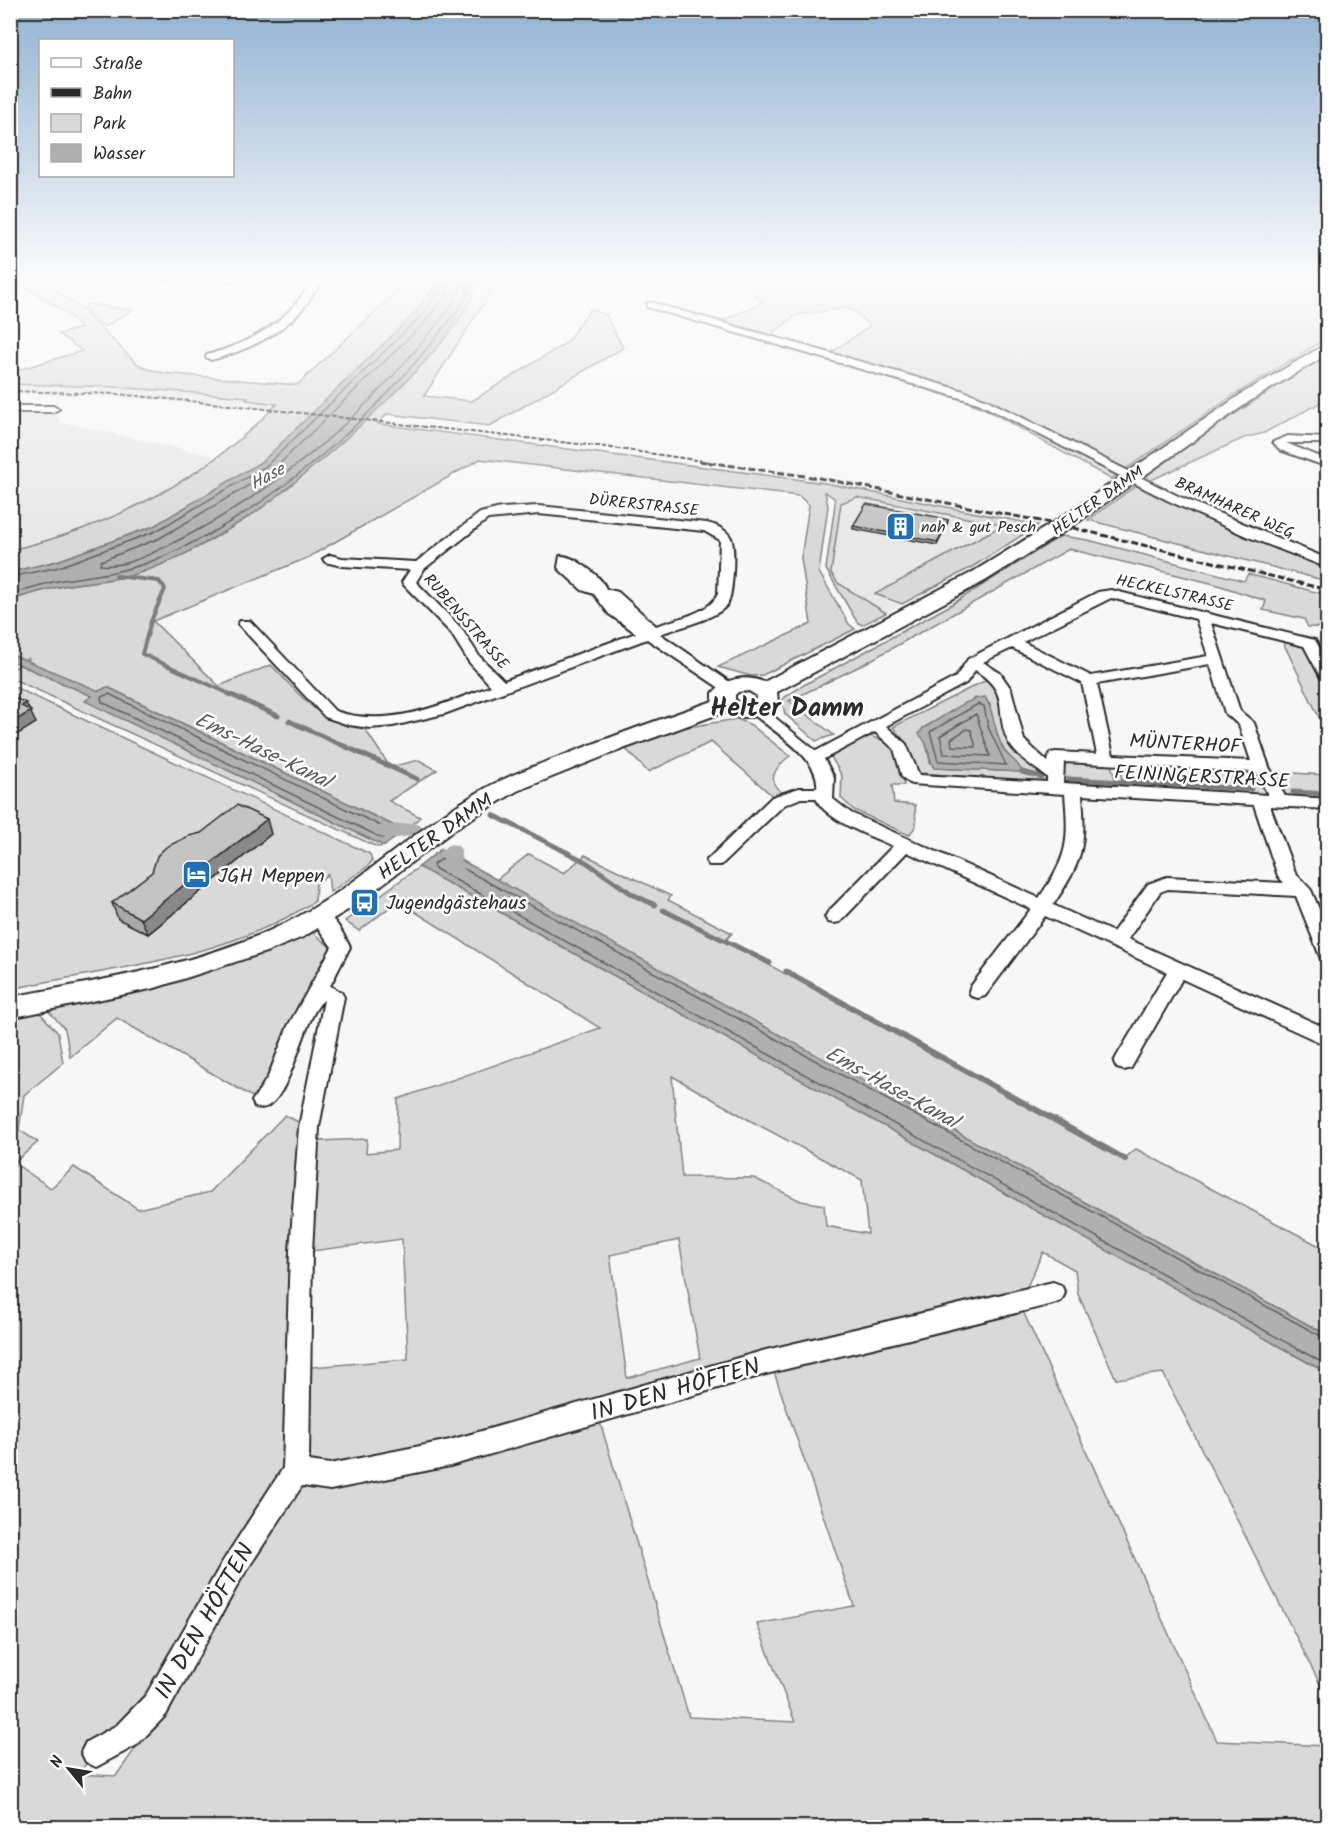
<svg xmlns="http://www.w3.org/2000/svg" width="1338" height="1838" font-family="Kalam,sans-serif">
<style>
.built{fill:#e8e8e8}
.green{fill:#d9d9d9;stroke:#828282;stroke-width:1.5;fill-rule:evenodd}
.water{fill:#b0b0b0;stroke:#7b7b7b;stroke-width:1.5}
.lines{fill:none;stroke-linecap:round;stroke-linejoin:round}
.shore-far1{stroke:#606060;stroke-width:1.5}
.shore{stroke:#606060;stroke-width:2}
.stream-far2{stroke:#7b7b7b;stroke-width:4}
.stream-far1{stroke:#7b7b7b;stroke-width:5}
.stream{stroke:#7b7b7b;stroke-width:6}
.canal{fill:#b0b0b0;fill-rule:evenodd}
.street-casing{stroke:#2b2b2b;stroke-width:4}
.secondary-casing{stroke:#2b2b2b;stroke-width:4}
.street{fill:#fff;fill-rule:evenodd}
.secondary{fill:#fff;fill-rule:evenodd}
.rail-far1{stroke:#2b2b2b;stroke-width:2;stroke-dasharray:5 2;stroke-linecap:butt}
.rail{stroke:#2b2b2b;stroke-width:3;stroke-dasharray:7 3;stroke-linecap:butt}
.wall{fill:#a9a9a9;stroke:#2b2b2b;stroke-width:1.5}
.shaded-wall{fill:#898989;stroke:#2b2b2b;stroke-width:1.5}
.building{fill:#c4c4c4;stroke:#2b2b2b;stroke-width:1.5}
.labels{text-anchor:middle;stroke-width:5;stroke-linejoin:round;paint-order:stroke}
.far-street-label{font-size:16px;fill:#2b2b2b;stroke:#fff}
.far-poi-label{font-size:16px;fill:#2b2b2b;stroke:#fff;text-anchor:start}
.far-water-label{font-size:18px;font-style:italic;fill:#5a5a5a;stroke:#fff}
.street-label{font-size:20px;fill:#2b2b2b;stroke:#fff}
.poi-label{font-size:20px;fill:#2b2b2b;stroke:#fff;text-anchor:start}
.water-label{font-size:21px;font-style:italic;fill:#5a5a5a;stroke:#fff}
.near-street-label{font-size:24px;fill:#2b2b2b;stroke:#fff}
.district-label{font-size:26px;font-weight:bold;fill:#2b2b2b;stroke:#fff}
</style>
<rect width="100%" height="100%" fill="#f7f7f7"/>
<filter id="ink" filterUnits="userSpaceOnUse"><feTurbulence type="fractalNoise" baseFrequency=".0167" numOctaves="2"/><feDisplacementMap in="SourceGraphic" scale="12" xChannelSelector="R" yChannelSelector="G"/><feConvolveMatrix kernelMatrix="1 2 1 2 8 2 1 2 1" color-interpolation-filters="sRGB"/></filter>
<g filter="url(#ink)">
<!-- built -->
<path class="built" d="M 11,384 L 165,390 L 249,397 L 246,400 L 278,403 L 271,410 L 114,397 L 11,394 Z
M 10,409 L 53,409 L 60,422 L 219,457 L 154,497 L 101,524 L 11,550 Z
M 857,497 L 1002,524 L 1004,525 L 875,593 L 893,603 L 902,604 L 886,613 L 838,583 L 831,573 L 841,503 Z"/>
<!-- green -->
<path class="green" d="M 11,278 L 39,278 L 81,308 L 135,362 L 145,368 L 163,373 L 297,385 L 390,298 L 403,278 L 436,278 L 435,286 L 416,312 L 263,461 L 154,526 L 57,561 L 11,572 L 10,550 C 111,527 206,479 277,404 L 246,400 L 248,397 L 114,387 L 11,384 L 11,372 L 82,351 L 59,334 L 81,328 L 65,312 Z
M 477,278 L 500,278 L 424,396 L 472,401 L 566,343 L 590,309 L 606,315 L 623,348 L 490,426 L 387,414 L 378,424 L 825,483 L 1038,525 L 972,567 L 902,604 L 875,594 L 1003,525 L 857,497 L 841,503 L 831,573 L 838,583 L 886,613 L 862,625 L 857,622 L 826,569 L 835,504 L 834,498 L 825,492 L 828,506 L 819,572 L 849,624 L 855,629 L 763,675 L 751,676 L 718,667 L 811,624 L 801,558 L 809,505 L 799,496 L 480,459 L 307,558 L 153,621 L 219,686 L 271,665 C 302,696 318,723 365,729 L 390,767 L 419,760 L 437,770 L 389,801 L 420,817 L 405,831 L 108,687 L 100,692 L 26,661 L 29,659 L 28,658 L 24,660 L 11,654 L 11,600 C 28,595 46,589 63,586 C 88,581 115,581 139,573 C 177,561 215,538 248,517 C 293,489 482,327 477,278 Z
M 748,278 L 1327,278 L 1327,338 L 1237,393 L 1111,479 L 985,409 L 963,400 L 823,358 L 870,326 L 854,311 L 846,308 L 797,315 L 768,337 L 717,323 L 762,303 L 747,283 Z
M 88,304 L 132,310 L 105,327 L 84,308 Z
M 1327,354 L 1327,399 L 1264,433 L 1244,438 L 1149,481 L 1146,472 Z
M 1137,485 L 1148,488 L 1327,568 L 1327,581 L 1088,520 Z
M 1061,536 L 1088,540 L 1244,581 L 1248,574 L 1327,595 L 1327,628 L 1308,627 L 1304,619 L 1263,610 L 1266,601 L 1215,584 L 1069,549 L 862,665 L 789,701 L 834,735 L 816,741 L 785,714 L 782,701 L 785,697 L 802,686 L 949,606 Z
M 1282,640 L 1304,645 L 1327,691 L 1327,734 Z
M 20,665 L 93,696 L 86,701 L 384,846 L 377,847 L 11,678 L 10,670 Z
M 992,677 L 1001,690 L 1007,729 L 1046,773 L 1047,782 L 920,773 L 915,769 L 905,742 L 893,727 ZM 976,698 L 990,704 C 990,720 996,741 1007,754 C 1012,760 1019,764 1022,772 L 935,768 L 930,762 L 923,728 Z
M 10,685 L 370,854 L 372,861 L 367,867 L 330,892 L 328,874 L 316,884 L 315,901 C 224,960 114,967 11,989 Z
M 737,719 L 751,725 L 790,756 C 775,767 764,783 785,794 L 776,799 L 711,742 L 648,772 L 625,748 L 682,728 Z
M 869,736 L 892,743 L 902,767 L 904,785 L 892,785 L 894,803 L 915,805 L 916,826 L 909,835 L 854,810 L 841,798 L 842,776 L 830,755 Z
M 1066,761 L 1111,764 L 1117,788 L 1060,785 L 1062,762 Z
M 1265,763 L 1268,763 L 1273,772 L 1327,775 L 1327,800 L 1286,797 L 1282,794 Z
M 1118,765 L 1252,771 L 1261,775 L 1269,794 L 1124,788 Z
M 529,854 L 564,873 L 585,855 L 671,896 L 668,900 L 732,933 L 725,941 L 1125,1158 L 1136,1149 L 1327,1250 L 1327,1335 L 496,880 Z
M 419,867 L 1327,1373 L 1327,1698 L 1163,1373 L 1116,1379 L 1078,1294 L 1075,1270 L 1043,1252 L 1024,1293 L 600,1422 L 689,1717 L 795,1722 L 757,1624 L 854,1606 L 774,1372 L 1022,1309 L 1217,1741 L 1327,1746 L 1327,1827 L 11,1827 L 10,1011 L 34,1006 L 58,1033 L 63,1063 L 24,1095 L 19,1130 L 38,1142 L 14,1163 L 51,1188 L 74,1167 L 138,1209 L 210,1192 L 285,1115 L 302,1124 L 294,1185 L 289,1369 L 408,1359 L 402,1239 L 312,1251 L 313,1184 L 319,1141 L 367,1139 L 366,1153 L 397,1150 L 398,1099 L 600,1028 L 398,901 L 359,931 L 345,921 ZM 672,1076 L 751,1121 L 862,1180 L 868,1234 L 826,1226 L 824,1205 L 801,1201 L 754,1178 L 682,1177 ZM 679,1240 L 700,1358 L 627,1378 L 610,1255 ZM 146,1700 L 168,1702 L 116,1776 L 77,1774 Z
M 311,931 L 329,946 L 332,953 L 268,1087 L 256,1099 L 117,1018 L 70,1057 L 65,1029 L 43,1005 C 134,989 228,974 311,931 Z"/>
<!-- water -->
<path class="water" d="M 436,278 L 477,278 C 482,328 293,489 248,517 C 215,538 177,561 139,573 C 115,581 88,581 63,586 C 46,589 28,595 11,600 L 11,572 L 57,561 L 154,526 L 263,461 L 416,312 L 435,286 Z
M 11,654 L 99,691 L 107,687 L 405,831 L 384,846 L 85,701 L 92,696 L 11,661 Z
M 985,697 C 994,709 994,734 1004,750 C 1009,758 1019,762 1022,772 L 934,768 C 927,756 930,744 919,734 L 923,728 C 943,719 963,699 985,697 Z
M 441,849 L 1327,1335 L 1327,1373 L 419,867 Z"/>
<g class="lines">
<!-- shore-far1 -->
<path class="shore-far1" d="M 449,278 L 447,293 L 426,321 L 271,472 L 160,538 L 101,561 L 100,565 C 126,568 150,554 173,543 C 272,494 359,421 428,335 C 442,318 459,300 464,278
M 10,577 L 59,567 L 156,531 L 266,466 L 421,316 L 440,289 L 441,278
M 10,594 C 27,589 45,583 63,580 C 95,575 125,572 155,560 C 263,516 366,426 437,336 C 451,319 469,300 472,278
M 109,694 L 389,830 L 390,833 L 382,838 L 102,702 L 101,697 Z
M 978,704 L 984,706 L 988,727 L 1006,765 L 938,761 L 930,732 Z
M 976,714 L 990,756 L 944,754 L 940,736 Z
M 967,729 L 971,730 L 976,747 L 952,746 L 951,739 Z
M 1325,1364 L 434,868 L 433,864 L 444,858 L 1328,1340"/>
<!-- shore -->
<path class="shore" d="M 1323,1363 L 1328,1366"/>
<!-- stream-far2 -->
<path class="stream-far2" d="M 116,576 L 159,581 L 165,589 L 151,621 L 142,654 L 232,695"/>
<!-- stream-far1 -->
<path class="stream-far1" d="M 229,694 L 278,716
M 289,721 L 417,779
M 1022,772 L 1042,777
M 1069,779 L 1251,789
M 1293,792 L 1328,794
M 493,815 L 586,862 L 632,894 L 655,905
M 663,910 L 770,963
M 786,971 L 821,990"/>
<!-- stream -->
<path class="stream" d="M 818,989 L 1125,1159"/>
<!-- canal -->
<path class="canal" d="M 414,823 L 420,825 L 422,829 L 420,833 C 407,837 381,844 372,831 L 374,827 C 385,824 402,825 414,823 Z
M 452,844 L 458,846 L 461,850 L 461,866 L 469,873 L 466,877 L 454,877 L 443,869 L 443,850 L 446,846 Z"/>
<defs>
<path id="street" d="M 119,278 L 326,278 C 317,284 312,298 304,307 C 281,335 245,351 211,360 L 206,357 L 207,355 C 250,343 290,322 311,281 L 124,281 Z
M 647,303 L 653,303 L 964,391 L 985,399 L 1178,496 L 1328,559 L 1328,568 L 1246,536 L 1169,501 L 978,403 L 647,307 Z
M 10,347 L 17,349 L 17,353 L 10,353 Z
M 10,406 L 53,406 L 59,409 L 53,412 L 10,412 Z
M 1288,436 L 1326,438 L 1326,442 L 1322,443 L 1286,443 L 1328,460 L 1328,467 L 1280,450 L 1273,442 Z
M 539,506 L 707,523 C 716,525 730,531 732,541 C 735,552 733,596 727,605 C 716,619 677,628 660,634 L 734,685 L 736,688 L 734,691 L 724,691 L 647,639 L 444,714 L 393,726 L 370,728 L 349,725 L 325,717 L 238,624 L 240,621 L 250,621 L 335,711 C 388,729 442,705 491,686 L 469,662 L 451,633 L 404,585 L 402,582 L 410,570 L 342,566 L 325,562 L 323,559 L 330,555 L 342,558 L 416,562 L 480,513 L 501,508 ZM 539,514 L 704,531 L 720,540 L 718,594 C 709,614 675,619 656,626 L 618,592 L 606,589 C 603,577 572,554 560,556 L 558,567 L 560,570 L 582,590 L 594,594 L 609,614 L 636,633 L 504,681 L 479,656 L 461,628 L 416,582 L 424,569 L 488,519 Z
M 1111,590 L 1315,640 L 1328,663 L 1328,682 L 1321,678 L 1304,646 L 1211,623 L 1240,711 L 1254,723 L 1269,767 L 1285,796 L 1328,799 L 1328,809 L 1270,806 L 1295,873 L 1311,890 L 1328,930 L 1328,961 L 1321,959 L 1319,954 L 1296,896 L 1168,889 L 1160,892 L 1128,939 L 1328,1029 L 1328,1046 L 1182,979 L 1131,1068 L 1124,1070 L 1117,1068 L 1114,1062 L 1117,1056 L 1167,972 L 1045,916 L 985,996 L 978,998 L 971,996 L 969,991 L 971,986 L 1031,909 L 907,852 L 840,922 L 834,923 L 828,922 L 825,917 L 828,912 L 893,846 C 873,837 824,820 816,798 L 801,798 L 784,805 L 721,865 L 709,865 L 706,861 L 772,797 L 799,788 L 817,788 C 821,758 772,731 752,713 L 749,710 L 752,707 L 762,707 L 816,751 L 956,677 L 968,659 L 1098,592 ZM 1111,598 L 1196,619 L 1208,656 L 1091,676 L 1023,642 ZM 1012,648 L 1082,683 L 1097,754 L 1056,752 L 1050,753 L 1048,762 L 1024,740 L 1011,689 L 1000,673 L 983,662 ZM 1210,664 L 1225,713 L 1239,725 L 1251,761 L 1113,755 L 1097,684 ZM 975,670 C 1013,694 993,712 1009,743 C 1017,757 1034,767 1047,777 L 1047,782 L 919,775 L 906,744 L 886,726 L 966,683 ZM 875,732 L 894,749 L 902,777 L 911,784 L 1065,794 C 1069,844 1068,856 1039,898 L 851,813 L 833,799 L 834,777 L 824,759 ZM 1064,762 L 1256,772 L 1268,795 L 1063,783 ZM 1082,795 L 1254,805 L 1278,876 L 1284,883 L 1167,877 L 1148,884 L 1113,932 L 1053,905 C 1083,861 1086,847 1082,795 Z
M 319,911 C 335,915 343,934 350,947 L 330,986 L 341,992 L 344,997 L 319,1127 L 312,1251 L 309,1461 L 330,1464 L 450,1440 L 766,1350 L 1053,1282 L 1061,1285 L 1065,1293 L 1061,1301 L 1053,1304 L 766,1374 L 450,1466 L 330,1490 L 302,1486 L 241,1579 L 166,1715 L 137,1745 L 96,1767 L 86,1762 L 81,1752 L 86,1742 L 117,1725 L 146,1695 L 223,1561 L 283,1468 L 290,1251 L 299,1127 L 324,1000 C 301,1015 290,1119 255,1107 L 252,1101 L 268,1077 L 288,1026 L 332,947 L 310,917 L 313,912 Z"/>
<path id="secondary" d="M 1328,343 L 1328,354 L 1253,399 L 1071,527 L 985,581 L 777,692 L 778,703 L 769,711 L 751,717 L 739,717 L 724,712 L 612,753 L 517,791 L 462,824 L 351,908 L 303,937 L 269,951 L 155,988 L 10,1018 L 10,997 C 103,980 200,965 286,923 C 353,890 406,836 469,798 C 498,779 532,767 564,755 C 613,736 663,718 713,701 L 713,693 C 725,677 747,675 764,682 L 971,573 L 1059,519 L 1243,393 ZM 749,691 L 757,696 L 754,702 L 745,705 L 735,700 L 735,695 L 738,692 Z"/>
</defs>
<!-- street casing -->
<use href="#street" class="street-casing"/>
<!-- secondary casing -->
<use href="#secondary" class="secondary-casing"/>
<!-- street -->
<use href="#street" class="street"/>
<!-- secondary -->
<use href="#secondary" class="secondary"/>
<!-- rail-far1 -->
<path class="rail-far1" d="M 10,391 L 117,394 L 220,404 L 606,447 L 710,462"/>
<!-- rail -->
<path class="rail" d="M 699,461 L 819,478 L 1061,525 L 1328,590"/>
</g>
<!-- wall -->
<path class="wall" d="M 948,520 L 947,524 L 937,545 L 853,529 L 853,526 Z
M 271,834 L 148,934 L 118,919 L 112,903 Z"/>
<!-- shaded-wall -->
<path class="shaded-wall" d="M 948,520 L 947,524 L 937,545 L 938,542 Z
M 26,703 L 36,723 L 10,739 L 10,724 L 21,706 Z
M 267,819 L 271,834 L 148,934 L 141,919 Z"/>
<!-- building -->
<path class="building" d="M 866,504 L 937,517 L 948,520 L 938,542 L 853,526 Z
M 10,696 L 26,703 L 21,706 L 31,711 L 10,724 Z
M 237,805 L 267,819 L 141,919 L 112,903 L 152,872 L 157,856 L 166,847 L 189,836 L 201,833 Z"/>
</g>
<!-- sky -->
<linearGradient id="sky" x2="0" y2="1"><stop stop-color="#91b2d2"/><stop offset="0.52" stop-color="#fbfbfb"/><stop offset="1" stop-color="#fbfbfb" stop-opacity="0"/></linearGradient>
<rect width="1338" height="535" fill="url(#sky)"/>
<!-- icons -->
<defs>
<symbol id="building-square" viewBox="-11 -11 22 22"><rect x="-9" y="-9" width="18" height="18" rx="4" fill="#1f6fb2" stroke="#fff"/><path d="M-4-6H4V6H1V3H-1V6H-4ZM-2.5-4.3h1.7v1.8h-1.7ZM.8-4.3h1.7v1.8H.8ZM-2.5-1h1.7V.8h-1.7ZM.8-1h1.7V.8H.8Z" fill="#fff"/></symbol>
<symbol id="hotel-square" viewBox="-11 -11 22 22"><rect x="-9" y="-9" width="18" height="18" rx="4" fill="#1f6fb2" stroke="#fff"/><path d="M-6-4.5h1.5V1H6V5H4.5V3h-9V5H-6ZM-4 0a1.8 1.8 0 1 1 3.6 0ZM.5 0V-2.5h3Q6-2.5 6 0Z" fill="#fff"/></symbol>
<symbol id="bus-square" viewBox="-11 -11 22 22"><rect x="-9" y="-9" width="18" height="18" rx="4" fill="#1f6fb2" stroke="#fff"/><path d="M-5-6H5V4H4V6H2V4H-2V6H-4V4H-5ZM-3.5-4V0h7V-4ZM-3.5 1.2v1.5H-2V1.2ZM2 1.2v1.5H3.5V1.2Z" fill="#fff"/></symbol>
</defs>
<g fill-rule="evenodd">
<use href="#building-square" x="884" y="510" width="33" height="33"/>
<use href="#hotel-square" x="180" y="858" width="33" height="33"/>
<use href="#bus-square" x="348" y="886" width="33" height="33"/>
</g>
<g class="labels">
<!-- far-street labels -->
<g class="far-street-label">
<text transform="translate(1097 500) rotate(-35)" y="6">HELTER DAMM</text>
<text transform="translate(644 504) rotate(6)" y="6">DÜRERSTRASSE</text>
<text transform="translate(1235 507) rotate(24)" y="6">BRAMHARER WEG</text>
<text transform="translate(1175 592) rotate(13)" y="6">HECKELSTRASSE</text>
<text transform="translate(467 621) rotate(49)" y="6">RUBENSSTRASSE</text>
</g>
<!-- far-poi labels -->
<g class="far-poi-label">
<text x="921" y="532">nah &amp; gut Pesch</text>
</g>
<!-- far-water labels -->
<g class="far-water-label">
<text transform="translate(267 476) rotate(-29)" y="6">Hase</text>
</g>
<!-- street labels -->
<g class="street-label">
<text transform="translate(1185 743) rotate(3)" y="7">MÜNTERHOF</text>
<text transform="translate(1202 776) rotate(3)" y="7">FEININGERSTRASSE</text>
<text transform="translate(435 836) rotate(-35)" y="7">HELTER DAMM</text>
</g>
<!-- poi labels -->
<g class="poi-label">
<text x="218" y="882">JGH Meppen</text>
<text x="386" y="909">Jugendgästehaus</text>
</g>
<!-- water labels -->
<g class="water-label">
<text transform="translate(263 750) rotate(26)" y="7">Ems-Hase-Kanal</text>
<text transform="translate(892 1087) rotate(29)" y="7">Ems-Hase-Kanal</text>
</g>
<!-- near-street labels -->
<g class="near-street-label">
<text transform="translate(675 1389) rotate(-16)" y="8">IN DEN HÖFTEN</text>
<text transform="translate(204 1621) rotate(-60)" y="8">IN DEN HÖFTEN</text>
</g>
<!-- district labels -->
<g class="district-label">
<text x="787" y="716">Helter Damm</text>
</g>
</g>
<!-- margin -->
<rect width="1338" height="1838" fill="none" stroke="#fff" stroke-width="36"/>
<rect x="18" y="18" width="1302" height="1802" fill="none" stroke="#2b2b2b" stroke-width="2" filter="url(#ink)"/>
<!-- legend -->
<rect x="39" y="39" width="195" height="138" fill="#ffffff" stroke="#aaaaaa" stroke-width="1.5"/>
<rect x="51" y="58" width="30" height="9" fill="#ffffff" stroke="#aaaaaa" stroke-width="1.5"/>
<text x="93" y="69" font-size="18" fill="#2b2b2b">Straße</text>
<rect x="51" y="88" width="30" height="9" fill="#2b2b2b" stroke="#aaaaaa" stroke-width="1.5"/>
<text x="93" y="99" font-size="18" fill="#2b2b2b">Bahn</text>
<rect x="51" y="114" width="30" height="18" fill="#d9d9d9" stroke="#aaaaaa" stroke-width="1.5"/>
<text x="93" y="129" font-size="18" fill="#2b2b2b">Park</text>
<rect x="51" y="144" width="30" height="18" fill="#b0b0b0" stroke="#aaaaaa" stroke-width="1.5"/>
<text x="93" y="159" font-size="18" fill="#2b2b2b">Wasser</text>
<!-- north arrow -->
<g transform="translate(69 1769) rotate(300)" stroke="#ffffff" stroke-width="4.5" paint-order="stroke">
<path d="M0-4.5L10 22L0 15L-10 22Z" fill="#2b2b2b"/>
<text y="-9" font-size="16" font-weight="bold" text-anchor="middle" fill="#2b2b2b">N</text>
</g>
</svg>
